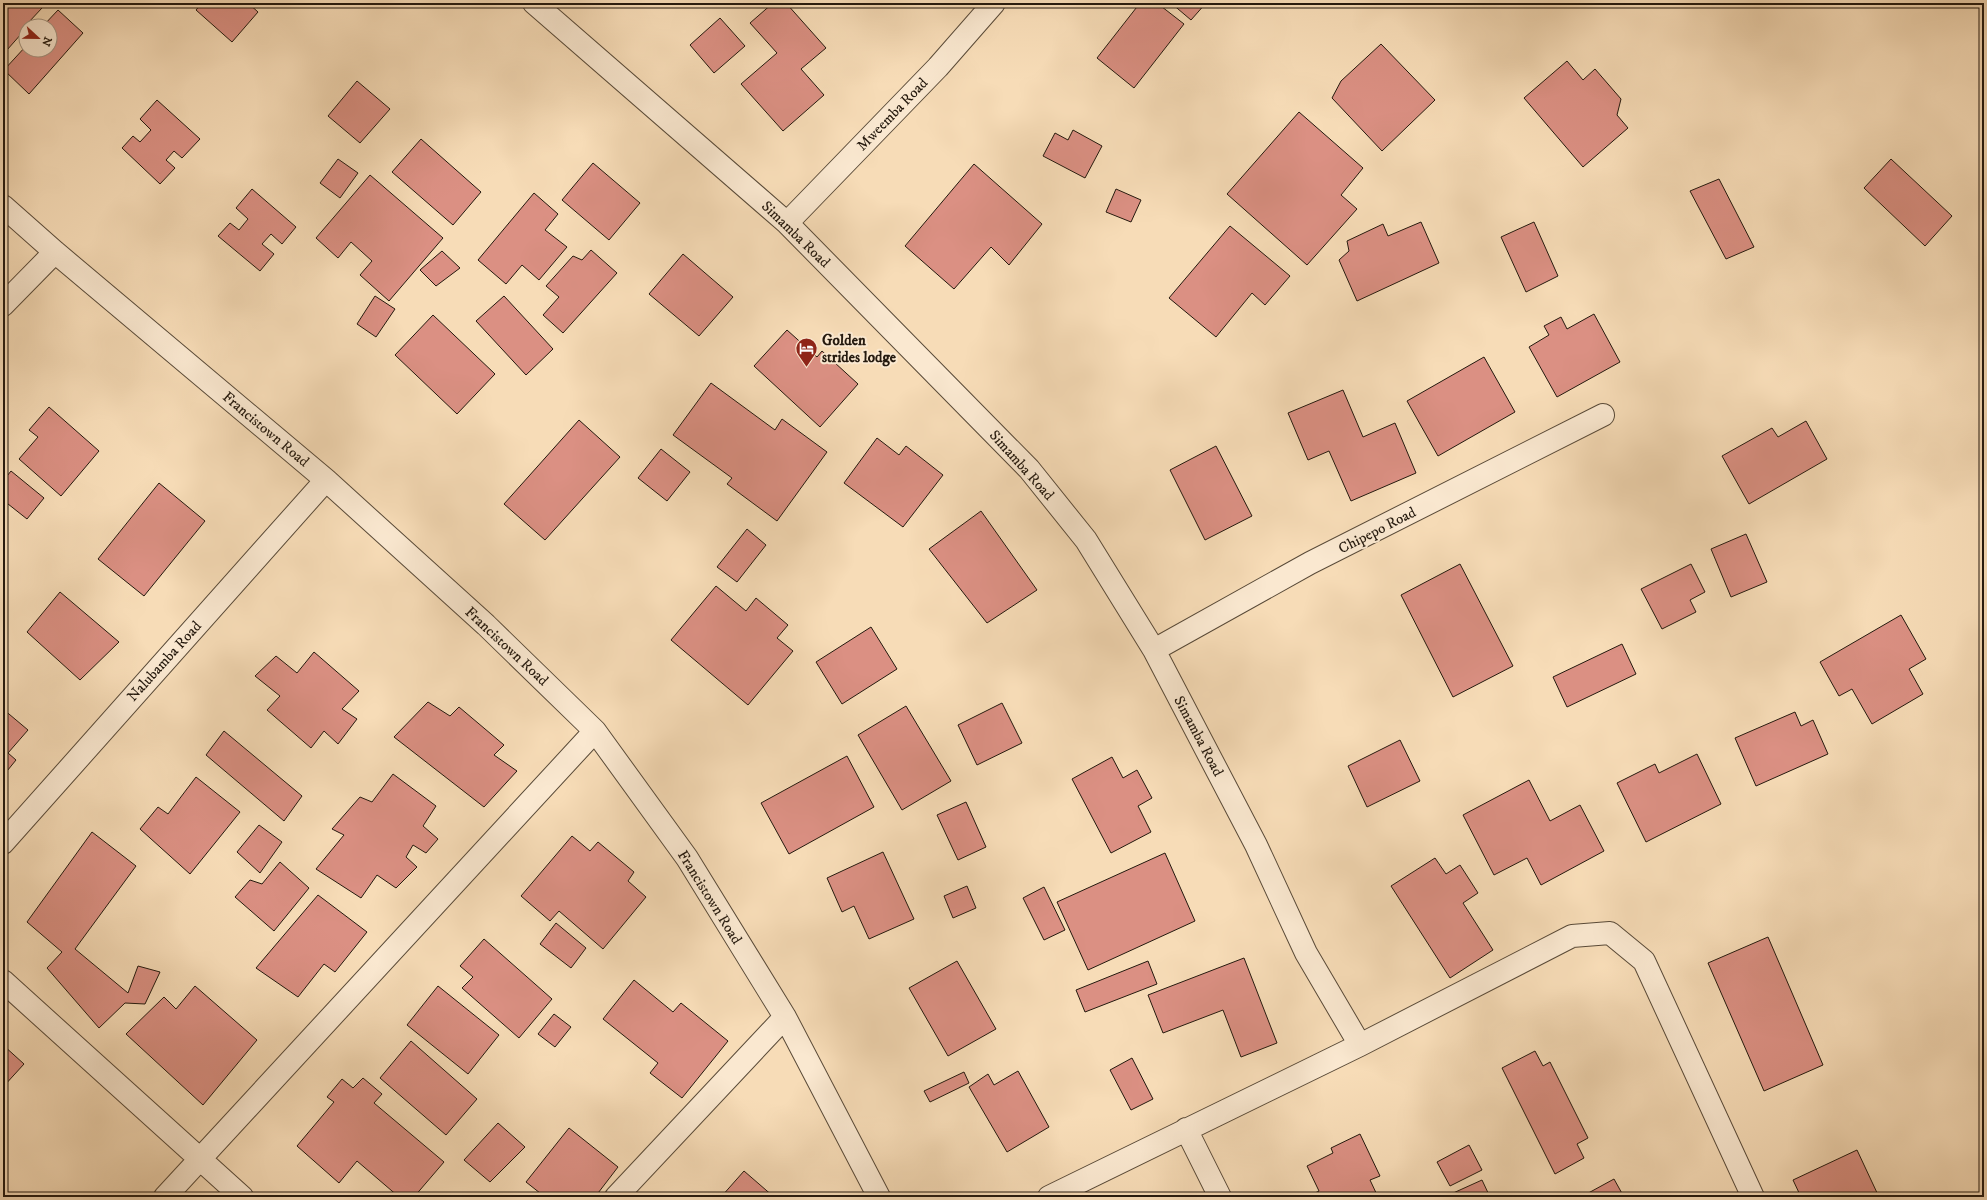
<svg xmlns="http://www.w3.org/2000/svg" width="1987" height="1200" font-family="'IM FELL DW Pica',serif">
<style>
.building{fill:#db9083;stroke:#24190e}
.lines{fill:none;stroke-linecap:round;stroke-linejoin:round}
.minor-casing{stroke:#594a38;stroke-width:24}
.minor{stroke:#fae8d0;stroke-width:22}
.labels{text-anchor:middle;stroke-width:4;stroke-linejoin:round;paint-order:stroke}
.street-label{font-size:15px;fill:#24190e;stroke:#fae8d0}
.poi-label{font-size:15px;font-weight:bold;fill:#24190e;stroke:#fae8d0;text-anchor:start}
</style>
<rect width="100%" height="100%" fill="#f7dcb7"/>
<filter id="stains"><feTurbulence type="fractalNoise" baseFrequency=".005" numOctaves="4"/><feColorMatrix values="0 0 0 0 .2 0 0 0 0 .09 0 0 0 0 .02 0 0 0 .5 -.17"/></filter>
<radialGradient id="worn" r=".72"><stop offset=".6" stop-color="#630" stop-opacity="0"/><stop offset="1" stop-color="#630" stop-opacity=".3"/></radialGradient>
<!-- building -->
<path class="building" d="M 8,3 L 37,3 L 42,8 L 28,23 L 32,26 L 26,26 L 26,36 L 22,33 L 7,50 L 3,46 L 3,9 Z
M 202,3 L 248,3 L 258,12 L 232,42 L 196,10 Z
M 773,3 L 786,3 L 826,48 L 801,69 L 824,95 L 783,131 L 741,84 L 777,53 L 750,23 Z
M 1140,3 L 1157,3 L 1184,24 L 1134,88 L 1097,58 Z
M 1171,3 L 1206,3 L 1191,20 Z
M 58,10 L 83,33 L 29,94 L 4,70 L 26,46 L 26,50 L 50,50 L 50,26 L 43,26 Z
M 720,18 L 745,46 L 714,73 L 690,45 Z
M 1381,44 L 1435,100 L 1382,151 L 1332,98 L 1341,81 Z
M 1567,61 L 1583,80 L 1595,69 L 1621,99 L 1617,115 L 1628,128 L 1583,167 L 1524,98 Z
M 357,81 L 390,109 L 360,143 L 328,116 Z
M 157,100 L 200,139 L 182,158 L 174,151 L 166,160 L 175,168 L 160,184 L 122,148 L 133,136 L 140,142 L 151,130 L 140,119 Z
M 1299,112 L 1363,168 L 1341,195 L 1357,209 L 1307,265 L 1227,194 Z
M 1073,130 L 1102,146 L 1085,178 L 1043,156 L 1055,133 L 1068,140 Z
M 421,139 L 481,192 L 453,225 L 392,172 Z
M 338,159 L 358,173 L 340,198 L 320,183 Z
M 1891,159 L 1952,216 L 1925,246 L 1864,188 Z
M 593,163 L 640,203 L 609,240 L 562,200 Z
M 974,164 L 1042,224 L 1009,265 L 991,247 L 954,289 L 905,246 Z
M 370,175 L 443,238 L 389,301 L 360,275 L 372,261 L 351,242 L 338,258 L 316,238 Z
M 1719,179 L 1754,247 L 1726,259 L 1690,191 Z
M 252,189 L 296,227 L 282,244 L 271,234 L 262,244 L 274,254 L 260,271 L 218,236 L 230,223 L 239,230 L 248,219 L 236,208 Z
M 1116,189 L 1141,200 L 1131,222 L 1106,212 Z
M 534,193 L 558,214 L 545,230 L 567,247 L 539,280 L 522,265 L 506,284 L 478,260 Z
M 1421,222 L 1439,263 L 1357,301 L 1339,260 L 1349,251 L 1347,241 L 1383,224 L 1388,236 Z
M 1534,222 L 1558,276 L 1526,292 L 1501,237 Z
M 1230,226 L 1290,276 L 1265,305 L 1252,293 L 1216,337 L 1169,298 Z
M 591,250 L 617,273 L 563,333 L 543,315 L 559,297 L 546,286 L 573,256 L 582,260 Z
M 442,251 L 460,268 L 436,286 L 420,270 Z
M 683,254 L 733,297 L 699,336 L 649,294 Z
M 375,296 L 395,309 L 376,337 L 357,324 Z
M 504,296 L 553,349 L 526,375 L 476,321 Z
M 1594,314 L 1620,362 L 1557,397 L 1529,347 L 1549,335 L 1544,326 L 1561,317 L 1567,329 Z
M 433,315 L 495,374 L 457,414 L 395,355 Z
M 787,330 L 817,357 L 822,351 L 858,384 L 820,427 L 754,366 Z
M 1484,357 L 1515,412 L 1438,456 L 1407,401 Z
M 711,383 L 775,430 L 782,419 L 827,452 L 777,521 L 727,484 L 732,478 L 673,435 Z
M 1343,390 L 1363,437 L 1395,423 L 1416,473 L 1351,501 L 1329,451 L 1308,460 L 1288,413 Z
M 49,407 L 99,451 L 61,496 L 19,459 L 38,437 L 29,430 Z
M 579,420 L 620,457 L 545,540 L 504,504 Z
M 1806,421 L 1827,459 L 1749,504 L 1722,456 L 1772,428 L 1778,437 Z
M 877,438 L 899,455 L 906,446 L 943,475 L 903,527 L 844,483 Z
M 1216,446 L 1252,516 L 1205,540 L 1170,470 Z
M 661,449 L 690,472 L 667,501 L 638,478 Z
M 11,471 L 44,498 L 27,519 L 3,500 L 3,481 Z
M 159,483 L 205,521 L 144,596 L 98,559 Z
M 981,511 L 1037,590 L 987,623 L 929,549 Z
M 747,529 L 766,545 L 737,582 L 717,567 Z
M 1746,534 L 1767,582 L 1731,597 L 1711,549 Z
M 1460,564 L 1513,666 L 1453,697 L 1401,595 Z
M 1691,564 L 1705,592 L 1690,600 L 1696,612 L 1662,629 L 1641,589 Z
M 716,586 L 746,611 L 756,598 L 788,625 L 777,638 L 793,651 L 748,705 L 671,640 Z
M 60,592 L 119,642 L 80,680 L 27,632 Z
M 1901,615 L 1926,659 L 1909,669 L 1923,694 L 1872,724 L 1852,689 L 1839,696 L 1820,662 Z
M 871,627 L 897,669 L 842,704 L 816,662 Z
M 1622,644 L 1636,674 L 1567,707 L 1553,677 Z
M 314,652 L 359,691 L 342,709 L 357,719 L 338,744 L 324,731 L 311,748 L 267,710 L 280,696 L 255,676 L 276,656 L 297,673 Z
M 428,702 L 450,716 L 459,707 L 504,745 L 494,755 L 517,771 L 484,807 L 394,737 Z
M 1002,703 L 1022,743 L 977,765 L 958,725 Z
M 906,706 L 951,781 L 902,810 L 858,735 Z
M 3,709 L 28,730 L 8,753 L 16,760 L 3,776 Z
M 1795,712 L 1801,726 L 1813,720 L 1828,754 L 1756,786 L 1735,738 Z
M 224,731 L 302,796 L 284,821 L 206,755 Z
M 1400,740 L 1420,781 L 1367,807 L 1348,766 Z
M 1697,754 L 1721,804 L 1646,842 L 1617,783 L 1655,764 L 1659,773 Z
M 847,756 L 874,807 L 789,854 L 761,803 Z
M 1112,757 L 1123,778 L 1137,770 L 1152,798 L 1138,806 L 1151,832 L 1111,853 L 1072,779 Z
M 393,774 L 436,806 L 423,826 L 438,839 L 426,853 L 413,845 L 406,857 L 417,867 L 396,888 L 377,875 L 361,898 L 316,869 L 344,835 L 332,829 L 360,797 L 372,802 Z
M 196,777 L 240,812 L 190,874 L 140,829 L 158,807 L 168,814 Z
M 1529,780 L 1550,821 L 1580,805 L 1604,851 L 1541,885 L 1527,858 L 1494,875 L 1463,815 Z
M 966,802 L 986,847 L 958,860 L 937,815 Z
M 259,825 L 282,842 L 260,873 L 237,852 Z
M 92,832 L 136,866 L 75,949 L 128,993 L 138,966 L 160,972 L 145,1004 L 125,1003 L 99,1028 L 47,968 L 62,952 L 27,922 Z
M 572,836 L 590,851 L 598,842 L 634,872 L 628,881 L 646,897 L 603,949 L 559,911 L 550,921 L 521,896 Z
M 883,852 L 914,919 L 869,939 L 854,906 L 842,912 L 827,878 Z
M 1165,853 L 1195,921 L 1088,970 L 1057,902 Z
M 1435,858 L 1446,874 L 1460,865 L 1478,893 L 1463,903 L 1493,950 L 1450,978 L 1391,886 Z
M 280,862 L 309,888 L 274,931 L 235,897 L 250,880 L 262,884 Z
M 967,886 L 976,908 L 953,918 L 944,896 Z
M 1044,887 L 1065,930 L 1044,940 L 1023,898 Z
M 318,895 L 367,932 L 335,972 L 324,964 L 298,997 L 256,968 Z
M 556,923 L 586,948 L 571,968 L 540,944 Z
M 1768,937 L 1823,1065 L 1764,1091 L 1708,963 Z
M 484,939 L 552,999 L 519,1038 L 462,988 L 473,977 L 460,966 Z
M 1244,958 L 1277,1043 L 1241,1057 L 1223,1010 L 1163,1033 L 1148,995 Z
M 957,961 L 996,1029 L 948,1056 L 909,988 Z
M 1148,961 L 1157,984 L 1085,1012 L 1076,990 Z
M 634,980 L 673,1012 L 681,1003 L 728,1041 L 682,1098 L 650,1073 L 658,1063 L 603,1019 Z
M 195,986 L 257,1040 L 203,1105 L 126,1034 L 164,997 L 176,1009 Z
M 438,986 L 499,1035 L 468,1074 L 407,1025 Z
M 554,1014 L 571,1027 L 555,1047 L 538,1034 Z
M 411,1041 L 477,1099 L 446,1135 L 380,1078 Z
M 3,1045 L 24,1064 L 3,1087 Z
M 1535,1051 L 1543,1066 L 1550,1062 L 1588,1138 L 1577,1144 L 1584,1158 L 1555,1174 L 1502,1068 Z
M 1132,1058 L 1153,1099 L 1131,1110 L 1110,1070 Z
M 1018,1071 L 1049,1127 L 1007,1152 L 969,1087 L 988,1074 L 994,1085 Z
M 964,1072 L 969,1083 L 930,1102 L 924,1091 Z
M 363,1078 L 382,1094 L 374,1103 L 444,1162 L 414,1197 L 399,1197 L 357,1161 L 339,1183 L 297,1146 L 334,1102 L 327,1097 L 342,1079 L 353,1088 Z
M 498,1123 L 525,1147 L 490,1182 L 464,1160 Z
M 569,1128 L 618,1167 L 595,1197 L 545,1197 L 526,1182 Z
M 1360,1134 L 1380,1176 L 1370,1180 L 1378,1197 L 1307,1197 L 1319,1191 L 1307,1166 L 1333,1153 L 1331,1148 Z
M 1469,1145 L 1482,1170 L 1450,1186 L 1437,1162 Z
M 1857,1150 L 1879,1197 L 1801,1197 L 1793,1180 Z
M 744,1171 L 774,1197 L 721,1197 Z
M 1614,1179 L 1624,1197 L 1581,1197 Z
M 1482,1180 L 1490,1197 L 1452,1197 L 1451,1194 Z"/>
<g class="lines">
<defs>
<path id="minor" d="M 534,3 L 787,223 L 1029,469 L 1086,540 L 1154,650 L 1256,845 L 1306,953 L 1360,1045
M 3,206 L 55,252 L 326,480 L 486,625 L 595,731 L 687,858 L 785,1017 L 879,1197
M 787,223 L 938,67 L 994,3
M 3,305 L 55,252
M 1154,650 L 1310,563 L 1603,415
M 3,843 L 326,480
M 3,981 L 242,1197
M 1186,1129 L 1220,1197
M 165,1197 L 595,731
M 616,1197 L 785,1017
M 1049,1197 L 1360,1045 L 1572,936 L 1610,933 L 1644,961 L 1753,1197"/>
</defs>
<!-- minor casing -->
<use href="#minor" class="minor-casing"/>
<!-- minor -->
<use href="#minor" class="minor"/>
</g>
<!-- icons -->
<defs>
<symbol id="hotel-pin" viewBox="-11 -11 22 30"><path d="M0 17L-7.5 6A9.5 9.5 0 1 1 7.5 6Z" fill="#8f2418" stroke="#fae8d0"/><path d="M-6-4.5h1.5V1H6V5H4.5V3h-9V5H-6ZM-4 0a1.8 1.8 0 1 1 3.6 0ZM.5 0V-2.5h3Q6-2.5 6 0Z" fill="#fff"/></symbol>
</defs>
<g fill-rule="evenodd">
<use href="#hotel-pin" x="794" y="336" width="25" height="34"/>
</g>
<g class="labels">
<!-- street labels -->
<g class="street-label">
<text transform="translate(892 114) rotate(-46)" y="5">Mweemba Road</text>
<text transform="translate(796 234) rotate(44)" y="5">Simamba Road</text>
<text transform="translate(266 429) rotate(40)" y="5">Francistown Road</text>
<text transform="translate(1022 465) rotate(48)" y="5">Simamba Road</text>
<text transform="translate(1377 530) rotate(-27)" y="5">Chipepo Road</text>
<text transform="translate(507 646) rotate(43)" y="5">Francistown Road</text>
<text transform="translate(164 661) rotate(-48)" y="5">Nalubamba Road</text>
<text transform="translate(1199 736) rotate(62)" y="5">Simamba Road</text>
<text transform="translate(710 897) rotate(58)" y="5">Francistown Road</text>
</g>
<!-- poi labels -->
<g class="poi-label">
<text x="822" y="345">Golden<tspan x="822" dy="17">strides lodge</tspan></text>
</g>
</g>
<!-- margin -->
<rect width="1987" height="1200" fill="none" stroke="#f7dcb7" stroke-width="16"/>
<rect x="4" y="4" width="1979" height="1192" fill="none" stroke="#24190e" stroke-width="2"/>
<rect x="8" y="8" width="1971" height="1184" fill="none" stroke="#24190e"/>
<!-- north arrow -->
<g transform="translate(38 38) rotate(112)"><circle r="19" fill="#fae8d0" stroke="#a49582"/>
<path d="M0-3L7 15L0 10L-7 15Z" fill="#8f2418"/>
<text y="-6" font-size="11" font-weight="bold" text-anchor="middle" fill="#24190e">N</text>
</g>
<rect width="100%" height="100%" filter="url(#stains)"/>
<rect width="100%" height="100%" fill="url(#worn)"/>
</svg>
